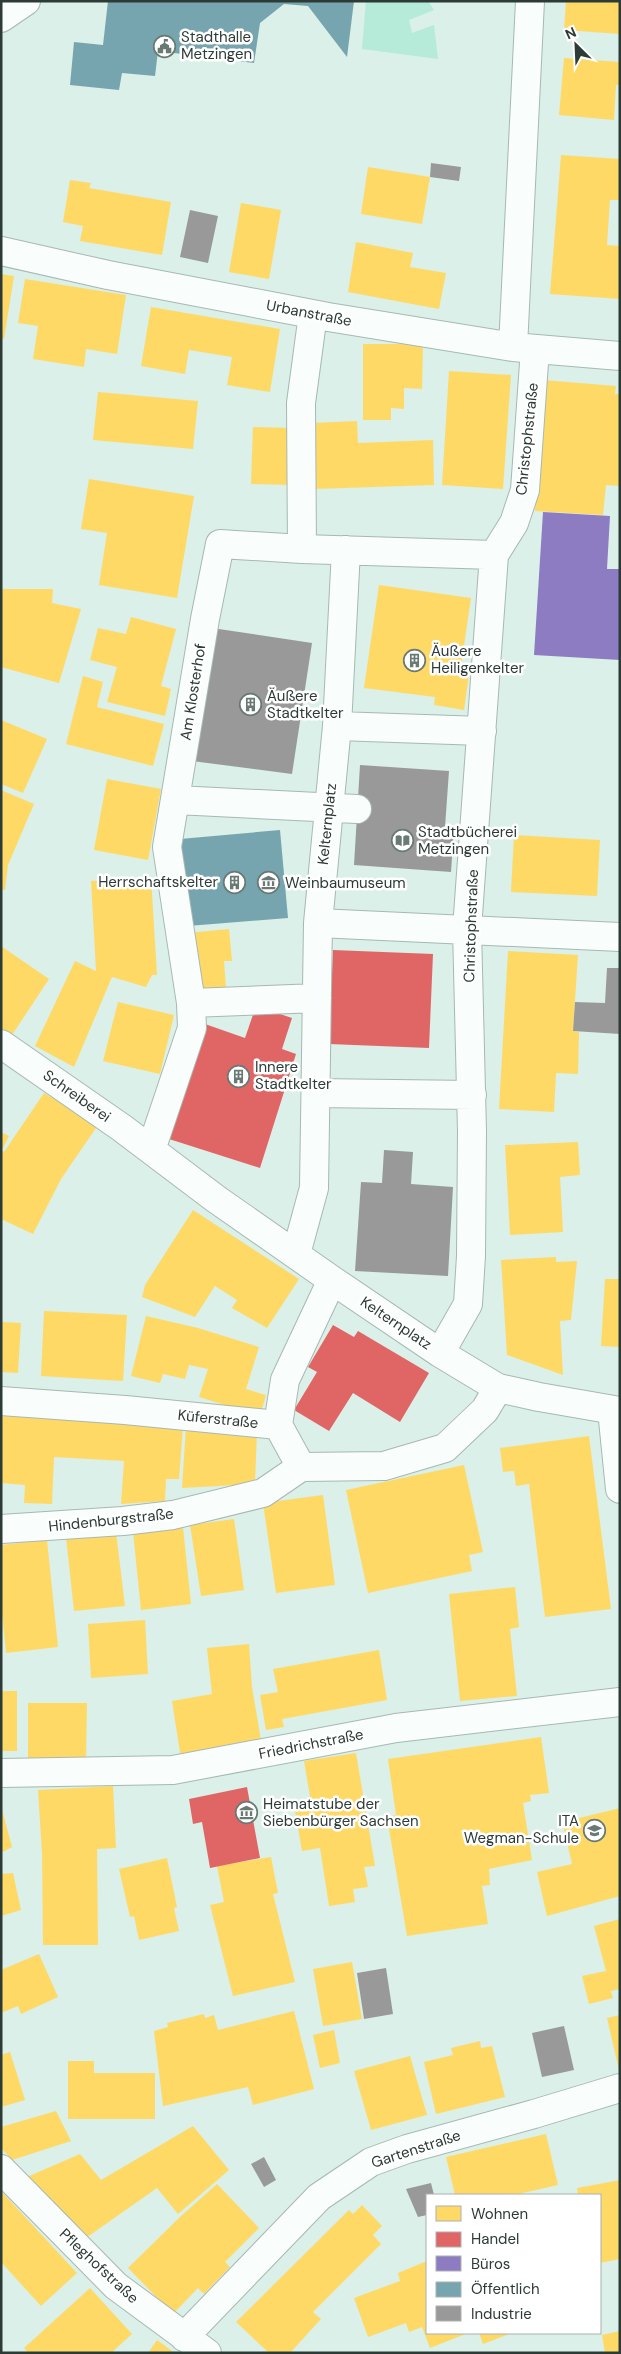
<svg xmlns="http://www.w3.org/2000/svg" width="621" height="2354" font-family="'DM Sans',sans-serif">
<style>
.green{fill:#b6ead9}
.homes{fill:#ffd966}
.shops{fill:#e06666}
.offices{fill:#8e7cc3}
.public{fill:#76a5af}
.industry{fill:#999}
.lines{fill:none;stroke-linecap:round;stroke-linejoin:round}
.street-casing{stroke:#a7b8b2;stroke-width:30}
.street{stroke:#f9fdfc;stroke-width:28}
.labels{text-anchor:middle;stroke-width:5;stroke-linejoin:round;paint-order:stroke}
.poi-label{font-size:15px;fill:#2c3b36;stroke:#fff;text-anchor:start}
.street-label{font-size:15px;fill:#2c3b36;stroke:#fff}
</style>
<rect width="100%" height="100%" fill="#daf0e8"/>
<!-- green -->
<path class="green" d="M 366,1 L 428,1 L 434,10 L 409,20 L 412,33 L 434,25 L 438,59 L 362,49 Z"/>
<!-- homes -->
<path class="homes" d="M 566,1 L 620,1 L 620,34 L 564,30 Z
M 564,58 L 620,62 L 620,85 L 616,85 L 614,120 L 559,115 Z
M 561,155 L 620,159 L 620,200 L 610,200 L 607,245 L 620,246 L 620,299 L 550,294 Z
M 368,167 L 430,177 L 422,224 L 361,214 Z
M 70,180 L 91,183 L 89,188 L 171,202 L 162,255 L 80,241 L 83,226 L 63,222 Z
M 241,203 L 281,210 L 269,279 L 229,272 Z
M 356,242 L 413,253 L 410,267 L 446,273 L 439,309 L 348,292 Z
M 1,274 L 14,276 L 4,339 L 1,338 Z
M 25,279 L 126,295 L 117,354 L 86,349 L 84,367 L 33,359 L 38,326 L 18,323 Z
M 151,307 L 280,329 L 270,392 L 227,385 L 232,357 L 189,350 L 185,374 L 141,366 Z
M 363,344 L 423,344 L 422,389 L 404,388 L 404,409 L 391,408 L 391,420 L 363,420 Z
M 449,371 L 511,375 L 503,489 L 442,485 Z
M 543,380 L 616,386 L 615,394 L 620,394 L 620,486 L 606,485 L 603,515 L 535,511 Z
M 98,392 L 198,401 L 193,449 L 93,440 Z
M 357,421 L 358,443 L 433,440 L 434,485 L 314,489 L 312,423 Z
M 253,427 L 291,428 L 289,485 L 251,484 Z
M 89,479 L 194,496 L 177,598 L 99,585 L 107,533 L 81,529 Z
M 379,585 L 471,598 L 460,673 L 469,675 L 464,710 L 434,705 L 435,697 L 364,688 Z
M 1,589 L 53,589 L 52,603 L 81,609 L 59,683 L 1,667 Z
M 131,617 L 176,629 L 161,686 L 171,689 L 165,716 L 107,702 L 117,667 L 90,660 L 98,628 L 126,634 Z
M 83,676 L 103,682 L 97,707 L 164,724 L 153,766 L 66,744 Z
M 1,720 L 47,739 L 23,793 L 1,784 Z
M 107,779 L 161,789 L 148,860 L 94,850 Z
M 1,790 L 34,804 L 8,865 L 5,890 L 1,889 Z
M 514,835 L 600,840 L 597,896 L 511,892 Z
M 151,877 L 157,975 L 152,975 L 146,987 L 112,977 L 74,1067 L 35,1046 L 75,961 L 96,971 L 91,881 Z
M 229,929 L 232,961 L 224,961 L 226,988 L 194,990 L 187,933 Z
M 1,946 L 49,979 L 12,1035 L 1,1028 Z
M 508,951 L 578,955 L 573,1031 L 579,1032 L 578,1074 L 556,1073 L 554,1112 L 499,1109 Z
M 118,1002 L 174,1015 L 160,1074 L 103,1061 Z
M 44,1093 L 98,1125 L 61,1179 L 33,1234 L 1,1219 L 1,1132 L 9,1136 L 2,1150 L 4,1152 Z
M 578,1142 L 580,1175 L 560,1177 L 563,1232 L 510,1235 L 505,1145 Z
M 193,1210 L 299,1279 L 267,1328 L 232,1308 L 237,1300 L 215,1286 L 195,1317 L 142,1297 L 145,1285 Z
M 556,1257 L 556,1262 L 577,1261 L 571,1320 L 560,1321 L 563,1375 L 507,1355 L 501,1260 Z
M 605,1279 L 620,1279 L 620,1347 L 601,1346 Z
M 44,1311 L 127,1315 L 123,1381 L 41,1376 Z
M 146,1316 L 198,1328 L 259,1347 L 246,1389 L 266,1395 L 260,1416 L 199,1397 L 208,1369 L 189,1365 L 185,1379 L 163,1374 L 160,1383 L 131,1376 Z
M 1,1322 L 21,1323 L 18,1373 L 1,1372 Z
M 1,1416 L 183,1426 L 179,1479 L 166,1479 L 165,1501 L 121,1504 L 124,1461 L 54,1457 L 52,1504 L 24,1503 L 25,1485 L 1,1483 Z
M 186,1426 L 257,1432 L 255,1484 L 182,1488 Z
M 589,1436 L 611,1609 L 545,1617 L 529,1484 L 516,1486 L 514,1471 L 503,1472 L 500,1448 Z
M 464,1465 L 483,1552 L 469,1555 L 472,1571 L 368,1593 L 346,1490 Z
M 323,1495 L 335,1585 L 276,1593 L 263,1503 Z
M 234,1519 L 244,1590 L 201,1596 L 190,1525 Z
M 183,1527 L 191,1604 L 141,1610 L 133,1532 Z
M 116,1532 L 125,1606 L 74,1611 L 66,1537 Z
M 47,1540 L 58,1647 L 6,1653 L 1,1602 L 1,1545 Z
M 515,1587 L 519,1627 L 510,1629 L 517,1696 L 460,1701 L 449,1594 Z
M 145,1620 L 148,1674 L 91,1678 L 88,1624 Z
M 249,1644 L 252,1687 L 262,1746 L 181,1759 L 172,1701 L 212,1694 L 207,1648 Z
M 379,1650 L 387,1700 L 282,1719 L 284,1727 L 266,1730 L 260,1695 L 278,1692 L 273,1669 Z
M 1,1691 L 17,1691 L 17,1751 L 1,1751 Z
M 28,1703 L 87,1703 L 86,1758 L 28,1758 Z
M 541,1737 L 549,1793 L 530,1795 L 531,1801 L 523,1803 L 532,1860 L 489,1869 L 490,1885 L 482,1886 L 488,1924 L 407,1936 L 387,1817 L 396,1815 L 388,1759 Z
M 356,1753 L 375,1866 L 364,1867 L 368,1887 L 353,1889 L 355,1902 L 329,1906 L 320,1848 L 302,1851 L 295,1811 L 312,1808 L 304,1761 Z
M 113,1786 L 116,1848 L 97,1849 L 98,1945 L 43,1945 L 42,1853 L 38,1790 Z
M 1,1806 L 12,1847 L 1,1853 Z
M 620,1808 L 620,1896 L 547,1916 L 537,1872 L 572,1864 L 563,1825 L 571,1823 L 571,1820 Z
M 271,1857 L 278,1893 L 273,1894 L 295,1982 L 233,1996 L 210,1905 L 224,1902 L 217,1866 Z
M 167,1858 L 177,1907 L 174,1908 L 179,1931 L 139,1940 L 134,1916 L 130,1917 L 119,1869 Z
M 13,1873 L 21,1910 L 1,1916 L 1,1874 Z
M 620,1919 L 620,1989 L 611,1991 L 613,1998 L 589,2004 L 582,1976 L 606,1971 L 594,1926 Z
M 39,1954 L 58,1997 L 21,2014 L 18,2006 L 1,2013 L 1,1970 Z
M 352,1962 L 362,2019 L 323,2026 L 313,1969 Z
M 294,2011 L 314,2089 L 253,2105 L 248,2087 L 163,2106 L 154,2031 L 168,2027 L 167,2023 L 204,2014 L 205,2018 L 214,2015 L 218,2030 Z
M 620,2015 L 620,2070 L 619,2070 L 607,2018 Z
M 334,2030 L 340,2063 L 320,2068 L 313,2035 Z
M 480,2041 L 481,2048 L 492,2046 L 505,2097 L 436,2114 L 424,2062 L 453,2055 L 451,2048 Z
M 10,2052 L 25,2100 L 1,2107 L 1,2055 Z
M 410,2056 L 427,2115 L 371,2130 L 354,2071 Z
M 68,2061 L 94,2061 L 94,2073 L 155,2073 L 155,2119 L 68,2119 Z
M 56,2111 L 71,2141 L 12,2160 L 1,2148 L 1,2127 Z
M 193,2126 L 229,2170 L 178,2214 L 157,2188 L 83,2240 L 27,2177 L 80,2154 L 101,2180 Z
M 546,2134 L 558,2185 L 514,2195 L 455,2195 L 446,2157 Z
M 620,2180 L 620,2259 L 600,2263 L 600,2195 L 578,2195 L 577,2188 Z
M 217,2184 L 259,2228 L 225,2262 L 230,2267 L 204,2294 L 198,2288 L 173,2314 L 128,2268 L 180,2217 Z
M 1,2191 L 77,2273 L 41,2306 L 1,2262 Z
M 362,2205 L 382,2226 L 373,2235 L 381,2244 L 313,2312 L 321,2319 L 290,2353 L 269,2353 L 236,2322 L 349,2210 L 353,2214 Z
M 427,2261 L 427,2333 L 468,2333 L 430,2348 L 422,2327 L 409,2332 L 406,2323 L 368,2337 L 354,2298 L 400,2281 L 398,2273 Z
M 90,2288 L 132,2334 L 111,2353 L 28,2353 L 24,2348 Z
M 620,2331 L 620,2353 L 605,2353 L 602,2335 Z
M 479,2333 L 512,2333 L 483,2344 Z
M 157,2340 L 172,2351 L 174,2353 L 148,2353 Z"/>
<!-- shops -->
<path class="shops" d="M 333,950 L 433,954 L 429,1048 L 329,1044 Z
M 256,1006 L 292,1018 L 282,1049 L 296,1054 L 260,1168 L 169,1139 L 205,1024 L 245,1038 Z
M 333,1325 L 354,1337 L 358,1331 L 429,1373 L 400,1422 L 353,1393 L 329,1431 L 294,1410 L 317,1372 L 308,1367 Z
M 247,1787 L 260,1858 L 210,1868 L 202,1822 L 193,1824 L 189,1799 Z"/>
<!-- offices -->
<path class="offices" d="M 543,512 L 610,516 L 607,569 L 620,569 L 620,660 L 534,655 Z"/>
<!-- public -->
<path class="public" d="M 108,1 L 354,1 L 347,57 L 308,6 L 284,4 L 260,23 L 254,63 L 158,51 L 155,76 L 122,73 L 119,90 L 70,85 L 74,42 L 103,45 Z
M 280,830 L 288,918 L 188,926 L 180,839 Z"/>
<!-- industry -->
<path class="industry" d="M 431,163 L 461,167 L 459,181 L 430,177 Z
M 190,210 L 218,216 L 208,263 L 180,257 Z
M 212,628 L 312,643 L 292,774 L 192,761 Z
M 360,765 L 449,771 L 445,827 L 454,828 L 451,872 L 354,865 Z
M 607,968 L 620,968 L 620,1034 L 573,1031 L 575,1002 L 605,1003 Z
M 384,1150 L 413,1152 L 411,1184 L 453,1187 L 448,1276 L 355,1271 L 361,1182 L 382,1183 Z
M 386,1968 L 393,2014 L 364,2019 L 357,1973 Z
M 564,2026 L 574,2070 L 542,2077 L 532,2033 Z
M 264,2157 L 276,2180 L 264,2187 L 251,2164 Z
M 431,2183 L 434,2195 L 427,2195 L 427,2215 L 418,2217 L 406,2189 Z"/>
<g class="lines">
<defs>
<path id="street" d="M 1,18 L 26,1
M 1,251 L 108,275 L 328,317 L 513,347 L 620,356
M 513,347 L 530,1
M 302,549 L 301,403 L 313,314
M 337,726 L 482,731
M 176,800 L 357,809
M 318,923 L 620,937
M 191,1003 L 317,998
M 1,1044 L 122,1128 L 216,1199 L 332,1280 L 440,1353 L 498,1388 L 539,1397 L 620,1411
M 316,1093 L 472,1095
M 151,1150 L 192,1028 L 191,1003 L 167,847 L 205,619 L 220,544 L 302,549 L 494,555
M 296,1254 L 314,1188 L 318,923 L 337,726 L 346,550
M 440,1353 L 468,1304 L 471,1256 L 472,1131 L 467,929 L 494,555 L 514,523 L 525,490 L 535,349
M 1,1401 L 125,1410 L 278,1425
M 612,1410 L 620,1489
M 278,1425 L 285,1380 L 332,1280
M 278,1425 L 301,1467
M 1,1529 L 123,1521 L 173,1515 L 263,1493 L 301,1467 L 384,1466 L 445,1448 L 485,1410 L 498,1388
M 1,1773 L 173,1770 L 396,1728 L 620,1702
M 1,2169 L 116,2286 L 207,2353
M 184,2337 L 319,2197 L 371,2162 L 407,2149 L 534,2114 L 620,2088"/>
</defs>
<!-- street casing -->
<use href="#street" class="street-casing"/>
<!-- street -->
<use href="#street" class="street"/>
</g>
<!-- icons -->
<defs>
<symbol id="civic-ring" viewBox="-11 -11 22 22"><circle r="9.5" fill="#fff" stroke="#697a74" stroke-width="1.5"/><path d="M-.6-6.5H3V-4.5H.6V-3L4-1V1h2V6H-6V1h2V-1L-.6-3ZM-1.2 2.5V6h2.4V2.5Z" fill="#697a74"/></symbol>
<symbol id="building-ring" viewBox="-11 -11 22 22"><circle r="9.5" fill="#fff" stroke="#697a74" stroke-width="1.5"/><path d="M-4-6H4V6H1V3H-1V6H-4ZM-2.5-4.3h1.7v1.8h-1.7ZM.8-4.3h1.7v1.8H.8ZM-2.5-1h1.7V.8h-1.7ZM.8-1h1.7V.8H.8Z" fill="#697a74"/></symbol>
<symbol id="library-ring" viewBox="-11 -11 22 22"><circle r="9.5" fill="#fff" stroke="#697a74" stroke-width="1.5"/><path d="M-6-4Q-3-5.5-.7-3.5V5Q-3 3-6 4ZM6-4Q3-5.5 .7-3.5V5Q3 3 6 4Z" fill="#697a74"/></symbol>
<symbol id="museum-ring" viewBox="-11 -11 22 22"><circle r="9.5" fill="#fff" stroke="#697a74" stroke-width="1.5"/><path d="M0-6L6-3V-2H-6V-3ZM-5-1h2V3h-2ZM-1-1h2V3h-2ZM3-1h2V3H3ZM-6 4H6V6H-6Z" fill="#697a74"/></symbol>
<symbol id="school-ring" viewBox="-11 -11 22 22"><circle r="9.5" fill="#fff" stroke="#697a74" stroke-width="1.5"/><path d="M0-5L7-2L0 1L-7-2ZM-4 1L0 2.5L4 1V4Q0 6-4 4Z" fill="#697a74"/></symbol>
</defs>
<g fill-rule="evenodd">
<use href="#civic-ring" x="152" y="34" width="25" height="25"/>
<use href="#building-ring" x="402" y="648" width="25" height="25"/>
<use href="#building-ring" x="238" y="692" width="25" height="25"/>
<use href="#library-ring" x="390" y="828" width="25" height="25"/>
<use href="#building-ring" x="222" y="870" width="25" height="25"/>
<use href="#museum-ring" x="256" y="870" width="25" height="25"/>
<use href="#building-ring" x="226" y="1064" width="25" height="25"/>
<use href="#museum-ring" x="234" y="1800" width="25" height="25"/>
<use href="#school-ring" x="582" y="1818" width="25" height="25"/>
</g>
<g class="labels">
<!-- poi labels -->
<g class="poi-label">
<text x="181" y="42">Stadthalle<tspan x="181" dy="17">Metzingen</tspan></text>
<text x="431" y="656">Äußere<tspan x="431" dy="17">Heiligenkelter</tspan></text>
<text x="267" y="701">Äußere<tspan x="267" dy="17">Stadtkelter</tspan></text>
<text x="418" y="837">Stadtbücherei<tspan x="418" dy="17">Metzingen</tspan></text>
<text x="218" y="887" text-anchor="end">Herrschaftskelter</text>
<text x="285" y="888">Weinbaumuseum</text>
<text x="255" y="1072">Innere<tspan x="255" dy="17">Stadtkelter</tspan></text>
<text x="263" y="1809">Heimatstube der<tspan x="263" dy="17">Siebenbürger Sachsen</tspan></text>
<text x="579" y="1826" text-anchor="end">ITA<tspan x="579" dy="17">Wegman-Schule</tspan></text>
</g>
<!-- street labels -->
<g class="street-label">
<text transform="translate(309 313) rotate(11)" y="5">Urbanstraße</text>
<text transform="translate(527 439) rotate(-84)" y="5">Christophstraße</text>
<text transform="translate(193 692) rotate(-81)" y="5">Am Klosterhof</text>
<text transform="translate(327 824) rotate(-84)" y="5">Kelternplatz</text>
<text transform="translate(471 926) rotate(-88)" y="5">Christophstraße</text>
<text transform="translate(77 1096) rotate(35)" y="5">Schreiberei</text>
<text transform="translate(396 1323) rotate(34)" y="5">Kelternplatz</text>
<text transform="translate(218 1419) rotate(6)" y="5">Küferstraße</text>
<text transform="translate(111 1520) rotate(-6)" y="5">Hindenburgstraße</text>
<text transform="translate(311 1744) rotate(-11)" y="5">Friedrichstraße</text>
<text transform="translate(416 2149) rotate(-18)" y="5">Gartenstraße</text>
<text transform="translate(99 2266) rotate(43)" y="5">Pfleghofstraße</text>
</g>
</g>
<!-- border -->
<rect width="621" height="2354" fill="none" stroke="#2c3b36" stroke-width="5"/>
<!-- legend -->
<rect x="426" y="2194" width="175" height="140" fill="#ffffff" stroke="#abb1af"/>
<rect x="436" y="2206" width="25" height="15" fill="#ffd966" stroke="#abb1af"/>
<text x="471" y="2219" font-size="15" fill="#2c3b36">Wohnen</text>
<rect x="436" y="2232" width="25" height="15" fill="#e06666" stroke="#abb1af"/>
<text x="471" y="2244" font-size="15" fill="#2c3b36">Handel</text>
<rect x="436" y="2256" width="25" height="15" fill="#8e7cc3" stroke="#abb1af"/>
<text x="471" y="2269" font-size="15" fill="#2c3b36">Büros</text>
<rect x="436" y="2282" width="25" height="15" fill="#76a5af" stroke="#abb1af"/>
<text x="471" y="2294" font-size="15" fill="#2c3b36">Öffentlich</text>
<rect x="436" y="2306" width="25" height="15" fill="#999999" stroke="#abb1af"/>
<text x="471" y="2319" font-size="15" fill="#2c3b36">Industrie</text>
<!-- north arrow -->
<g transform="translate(576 45) rotate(336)" stroke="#ffffff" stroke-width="4" paint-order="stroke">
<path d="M0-4L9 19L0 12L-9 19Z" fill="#2c3b36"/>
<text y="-8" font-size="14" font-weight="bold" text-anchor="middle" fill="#2c3b36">N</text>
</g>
</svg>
